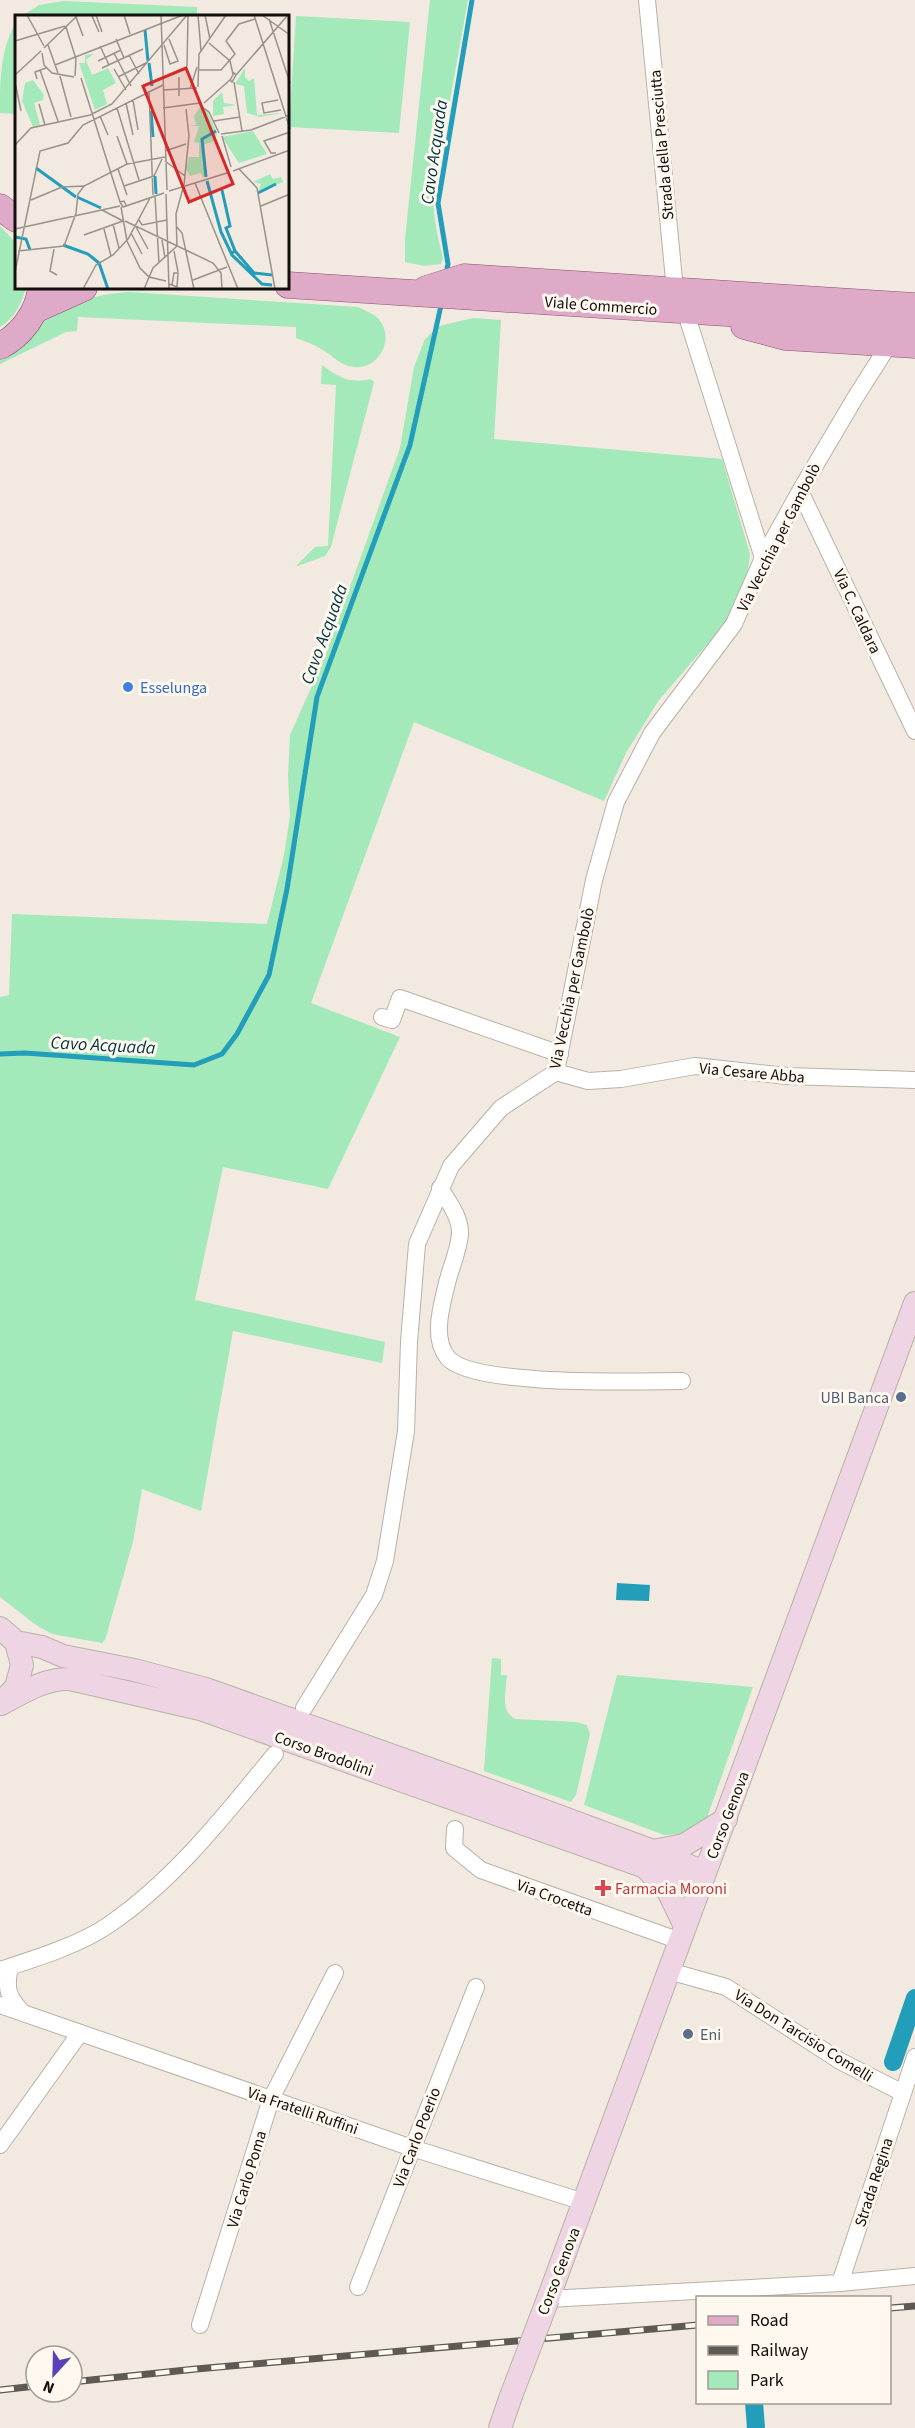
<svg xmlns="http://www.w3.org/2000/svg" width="915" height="2428" font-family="'Source Sans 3',sans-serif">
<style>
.green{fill:#a3e9b9}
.water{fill:#229dba}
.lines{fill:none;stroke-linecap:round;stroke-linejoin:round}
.stream{stroke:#229dba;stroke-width:5}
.canal{stroke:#229dba;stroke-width:18}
.street-casing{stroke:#b8b1a7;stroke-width:18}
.secondary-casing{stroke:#b8b1a7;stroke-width:24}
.primary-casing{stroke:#894f6e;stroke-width:27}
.street{stroke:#fff;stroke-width:16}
.secondary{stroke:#efd4e3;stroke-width:22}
.primary{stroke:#dfaac7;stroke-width:26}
.rail-casing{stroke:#5d5953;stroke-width:7}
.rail{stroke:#fef8ef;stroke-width:4.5;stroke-dasharray:14;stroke-linecap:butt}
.secondary-bridge-casing{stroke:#b8b1a7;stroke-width:24;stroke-linecap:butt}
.secondary-bridge{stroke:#efd4e3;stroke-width:22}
.shop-dot{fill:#3f7fe0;stroke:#fef8ef;stroke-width:2}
.service-dot{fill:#5c6f8a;stroke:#fef8ef;stroke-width:2}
.health-dot{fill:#e0444e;stroke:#fef8ef;stroke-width:2}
.labels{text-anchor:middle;stroke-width:6;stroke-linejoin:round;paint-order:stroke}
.street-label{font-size:16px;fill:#120f0c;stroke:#fef8ef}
.shop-label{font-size:16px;fill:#366cbe;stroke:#fef8ef;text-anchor:start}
.service-label{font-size:16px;fill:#4e5e75;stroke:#fef8ef;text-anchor:end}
.health-label{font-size:16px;fill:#be3a42;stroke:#fef8ef;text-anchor:start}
.water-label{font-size:18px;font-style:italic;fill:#003541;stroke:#fef8ef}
.inset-river{fill:none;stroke:#229dba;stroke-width:3}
.inset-road{fill:none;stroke:#98928b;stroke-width:1.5}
.view{fill:#d62828;fill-opacity:0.15;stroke:#d62828;stroke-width:3}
.inset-edge{fill:none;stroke:#120f0c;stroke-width:3}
</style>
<rect width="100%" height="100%" fill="#f2eae0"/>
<!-- green -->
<path class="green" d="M 430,0 L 468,0 L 440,155 C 429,196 433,218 443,258 L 441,264 L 424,266 L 405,262 L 405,239 Z
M 63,1 L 197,7 L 197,16 L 22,16 L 39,5 Z
M 296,16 L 410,22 L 399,133 L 289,127 Z
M 16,22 L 16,114 L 0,113 C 0,80 0,51 16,22 Z
M 0,226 L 16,243 L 16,288 L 26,288 C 21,304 15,318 0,327 Z
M 129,292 L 358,307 C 366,311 376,314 381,322 C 394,342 377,370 354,367 C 340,366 333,355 321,349 C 313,344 304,341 296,338 L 296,327 L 78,317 L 77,331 L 66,332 L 0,364 L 0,353 C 45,318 69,296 129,292 Z
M 473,318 L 501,320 L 494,439 L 722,459 L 750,554 L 747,578 L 735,612 L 659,700 L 626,753 L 604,801 L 414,722 L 311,1003 L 400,1037 L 328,1189 L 223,1167 L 195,1300 L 385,1342 L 382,1363 L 233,1331 L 201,1511 L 142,1489 L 133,1542 L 105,1640 L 102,1643 L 52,1634 L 36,1625 L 0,1597 L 0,997 L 9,995 L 12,914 L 267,924 L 284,855 L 290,816 L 288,777 L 290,735 L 324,659 L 400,448 L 414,367 L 425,339 L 439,326 Z
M 322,365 C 338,377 350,384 370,379 L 374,382 L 331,547 L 325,556 L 295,567 L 315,547 L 328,546 L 336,385 L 321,384 Z
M 492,1658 L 501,1659 L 501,1675 L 507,1675 C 506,1691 500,1711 515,1719 L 576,1722 L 587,1725 L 590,1734 L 576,1795 L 571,1802 L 484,1771 Z
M 617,1675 L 753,1687 L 707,1818 L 684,1834 L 664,1835 L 584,1805 Z"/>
<!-- water -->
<path class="water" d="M 617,1583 L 650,1585 L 649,1601 L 616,1600 Z"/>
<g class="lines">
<!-- stream -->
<path class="stream" d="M 446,274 L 448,264 L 438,203 L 472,0
M 0,1054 L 25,1053 L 194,1065 L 222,1054 L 237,1034 L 269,975 L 287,889 L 317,697 L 410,445 L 442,301"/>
<!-- canal -->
<path class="canal" d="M 893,2062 L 915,1998
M 754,2402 L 756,2428"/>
<defs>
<path id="street" d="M 647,0 L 675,290
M 685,310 L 763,558
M 800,491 L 915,731
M 382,1017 L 392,1020 L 400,998 L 560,1054
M 556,1072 L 588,1081 L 621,1079 L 695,1066 L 787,1076 L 915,1080
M 440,1188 C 448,1201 461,1218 460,1234 C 459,1249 451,1267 447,1283 C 442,1305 431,1338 448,1358 C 473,1387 639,1381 682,1381
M 304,1708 L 374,1595 L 385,1561 L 406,1431 L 409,1342 L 417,1244 L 451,1166 L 501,1108 L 556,1072 L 594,880 L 616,802 L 652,733 L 734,624 L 763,558 L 800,491 L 855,398 L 890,343
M 455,1829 L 454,1848 L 481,1870 L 680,1941
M 10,1967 C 5,1989 8,1997 23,2013
M 0,1970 C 34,1959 80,1945 110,1924 C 175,1879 225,1815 275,1754
M 669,1971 L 726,1987 L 840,2061 L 903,2093
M 0,2005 L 412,2148 L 584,2202
M 0,2145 L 80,2033
M 840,2283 L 915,2057
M 358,2287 L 476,1987
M 548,2299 L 840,2283 L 915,2276
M 200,2325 L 271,2099 L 335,1973"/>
<path id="secondary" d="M 0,1628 L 16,1642 L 22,1665 L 16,1687 L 3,1701
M 16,1642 L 42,1647 L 63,1656 L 134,1670 L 206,1689 L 472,1784 L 653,1851 L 704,1872
M 1,1704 C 22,1693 45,1678 70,1679 L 200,1709 L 645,1867 L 701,1884
M 653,1851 L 684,1845 L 726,1819
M 646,1868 L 668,1891 L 685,1926
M 548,2299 L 915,1303
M 500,2428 L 511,2396"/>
<path id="primary" d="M 0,207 L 16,219
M 288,285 L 915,325
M 426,289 L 464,277 L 915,306
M 35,310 L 84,288
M 744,326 L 785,337 L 915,345
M 0,346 C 22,335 38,312 41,288"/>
</defs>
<!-- street casing -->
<use href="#street" class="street-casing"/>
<!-- secondary casing -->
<use href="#secondary" class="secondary-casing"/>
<!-- primary casing -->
<use href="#primary" class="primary-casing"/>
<!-- street -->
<use href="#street" class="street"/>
<!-- secondary -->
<use href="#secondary" class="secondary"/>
<!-- primary -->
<use href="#primary" class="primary"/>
<defs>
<path id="rail" d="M 890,2308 L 915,2306
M 72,2382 L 196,2369 L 698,2325
M 0,2390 L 36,2386"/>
</defs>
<!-- rail casing -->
<use href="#rail" class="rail-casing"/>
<!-- rail -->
<use href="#rail" class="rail"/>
<defs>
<path id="secondary-bridge" d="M 511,2396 L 548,2299"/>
</defs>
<!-- secondary-bridge casing -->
<use href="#secondary-bridge" class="secondary-bridge-casing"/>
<!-- secondary-bridge -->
<use href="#secondary-bridge" class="secondary-bridge"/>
</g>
<!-- markers -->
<circle class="shop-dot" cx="128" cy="687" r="6"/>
<g class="service-dot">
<circle cx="901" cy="1397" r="6"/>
<circle cx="688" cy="2034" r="6"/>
</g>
<path class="health-dot" d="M600 1879h6v6h6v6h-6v6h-6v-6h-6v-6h6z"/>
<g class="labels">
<!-- street labels -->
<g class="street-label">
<text transform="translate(661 145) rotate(-95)" y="6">Strada della Presciutta</text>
<text transform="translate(601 305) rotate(4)" y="6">Viale Commercio</text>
<text transform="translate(778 537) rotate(-63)" y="6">Via Vecchia per Gambolò</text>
<text transform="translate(858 611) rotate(65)" y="6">Via C. Caldara</text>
<text transform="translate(571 988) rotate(-78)" y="6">Via Vecchia per Gambolò</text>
<text transform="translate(752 1072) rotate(5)" y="6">Via Cesare Abba</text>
<text transform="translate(324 1753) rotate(20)" y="6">Corso Brodolini</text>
<text transform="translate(727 1815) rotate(-69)" y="6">Corso Genova</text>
<text transform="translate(555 1897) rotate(20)" y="6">Via Crocetta</text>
<text transform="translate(804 2035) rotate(32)" y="6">Via Don Tarcisio Comelli</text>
<text transform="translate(303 2110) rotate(19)" y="6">Via Fratelli Ruffini</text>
<text transform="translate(416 2137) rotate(-69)" y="6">Via Carlo Poerio</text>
<text transform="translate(246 2179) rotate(-73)" y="6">Via Carlo Poma</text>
<text transform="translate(873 2182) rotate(-72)" y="6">Strada Regina</text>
<text transform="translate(558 2271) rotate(-69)" y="6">Corso Genova</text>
</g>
<!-- shop labels -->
<g class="shop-label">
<text x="140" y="693">Esselunga</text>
</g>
<!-- service labels -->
<g class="service-label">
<text x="889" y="1403">UBI Banca</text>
<text x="700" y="2040" text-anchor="start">Eni</text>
</g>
<!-- health labels -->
<g class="health-label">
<text x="615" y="1894">Farmacia Moroni</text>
</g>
<!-- water labels -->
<g class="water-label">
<text transform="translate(434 152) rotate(-82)" y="6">Cavo Acquada</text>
<text transform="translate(324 634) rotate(-70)" y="6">Cavo Acquada</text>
<text transform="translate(103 1045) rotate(3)" y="6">Cavo Acquada</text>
</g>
</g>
<!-- overview -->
<g transform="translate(15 15)">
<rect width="274" height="274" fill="#f2eae0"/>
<path d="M 79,39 L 71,45 L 77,60 L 93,53 L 101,68 L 88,75 L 92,89 L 80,95 L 64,48 L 70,48 L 70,40 ZM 230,53 L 230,62 L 234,66 L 239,63 L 242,100 L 267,98 L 245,102 L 232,98 L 229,71 L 220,69 ZM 18,65 L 29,80 L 28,85 L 19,88 L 25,110 L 18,112 L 7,86 L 10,68 ZM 207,77 L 209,88 L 222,90 L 208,92 L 209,99 L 198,101 L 198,86 ZM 185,92 L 192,96 L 202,118 L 200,126 L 188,130 L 191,159 L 188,163 L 186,158 L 175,161 L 171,154 L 174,142 L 184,142 L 184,128 L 179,127 L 184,111 L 174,111 L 181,110 L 179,101 ZM 238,116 L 252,139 L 224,148 L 207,122 ZM 255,159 L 258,164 L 266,162 L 268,167 L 243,177 L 246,169 L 238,167 Z" fill="#a3e9b9"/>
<path class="inset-river" d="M 130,15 L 133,46M 134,48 L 137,71M 136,96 L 138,122M 21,153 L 61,182M 140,161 L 141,179M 191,162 L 187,124 L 201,116M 192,166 L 206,217 L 217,240 L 247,269 L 257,270M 207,175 L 215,211 L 211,213 L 220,236 L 217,238M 243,178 L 261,169M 62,182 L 86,193M 0,222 L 11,224 L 15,235M 48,230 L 73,239 L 84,248 L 93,274M 220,236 L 239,258 L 257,260"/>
<path class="inset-road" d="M 12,0 L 29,31M 80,0 L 77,1 L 84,17M 81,0 L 87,17M 109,0 L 115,19M 146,0 L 152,175M 183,0 L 186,36M 190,0 L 195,24M 239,0 L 275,114M 247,0 L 275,20M 61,2 L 68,21M 254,4 L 275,68M 51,12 L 61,44 L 60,61M 101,24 L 109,43M 0,26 L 50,11M 194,28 L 215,46 L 218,59M 33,30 L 43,58M 149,30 L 155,49 L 163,46 L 154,24M 85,31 L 94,50M 29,33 L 63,0M 27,38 L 29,50 L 37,58 L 59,62M 99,38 L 116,71M 114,40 L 124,59M 83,46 L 106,35M 40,50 L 168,0M 172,51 L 173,0M 87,53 L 128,34M 99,54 L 111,75M 25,55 L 43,106M 183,55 L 206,55 L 220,39 L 211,26 L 224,9 L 240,4M 219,58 L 221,60 L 217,67 L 215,65 ZM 0,60 L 26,36M 221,60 L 273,0M 45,61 L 56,102M 103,62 L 131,48M 164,62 L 164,81M 66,63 L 105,187M 22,64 L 20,57 L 31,53M 0,67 L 6,96M 219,67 L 227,116M 183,72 L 184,39 L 211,0M 175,74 L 182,52M 148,75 L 182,73M 134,76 L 138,180M 118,85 L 123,115M 263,85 L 247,88 L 249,98 L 266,95M 111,88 L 118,120M 189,88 L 216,64M 24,89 L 30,110M 187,92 L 194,97 L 204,118M 102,93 L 124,165M 148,93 L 185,88M 85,101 L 93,120M 199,106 L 225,102M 206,119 L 236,115 L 275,100M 102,121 L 112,149M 207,121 L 216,152M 0,130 L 16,113 L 75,100 L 97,89 L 172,0M 150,136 L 171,129M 261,138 L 256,138 L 249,126 L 275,117M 150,146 L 170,161M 103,154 L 112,180M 224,154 L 242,173 L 260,274M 218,156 L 275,135M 139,161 L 148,142M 180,168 L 223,274M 169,170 L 174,121 L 171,94M 109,171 L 139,161M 154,176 L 212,158M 151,179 L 154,274M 140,181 L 144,248M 16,185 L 47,172 L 69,171M 111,190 L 109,186 L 105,187 L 108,192 L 149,178M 246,191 L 275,179M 106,192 L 112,226 L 125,253 L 134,262 L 151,266M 87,195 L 108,206M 124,205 L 127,210 L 152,205M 110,206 L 198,248 L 206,258 L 207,273M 98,209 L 104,233M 161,211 L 167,218 L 179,274M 121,212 L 133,234M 0,214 L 105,191M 89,214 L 96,241M 116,218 L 127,239M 69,220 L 108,206M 147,225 L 150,243M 39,234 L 35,256 L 42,260M 3,236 L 49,231 L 61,198 L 63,179 L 69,171 L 112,149 L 150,142M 159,236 L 163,257M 0,257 L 25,136 L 53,128 L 68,110 L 148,70M 178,265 L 212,252M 154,269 L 157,270 L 162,272 L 163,258 L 159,258 L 157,270M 68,274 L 81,250 L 98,240 L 113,224 L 135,183M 129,274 L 138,253 L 162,231 L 161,199 L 168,173"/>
<path class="view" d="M 171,53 L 218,169 L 174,187 L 128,71 Z"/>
<rect width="274" height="274" class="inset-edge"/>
</g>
<!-- legend -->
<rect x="696" y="2296" width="195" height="108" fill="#fef8ef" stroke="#a09b94" stroke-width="1.5"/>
<rect x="708" y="2316" width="30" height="9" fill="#dfaac7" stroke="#a09b94" stroke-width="1.5"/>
<text x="750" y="2326" font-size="18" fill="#120f0c">Road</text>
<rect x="708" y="2346" width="30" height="9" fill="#5d5953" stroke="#a09b94" stroke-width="1.5"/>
<text x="750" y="2356" font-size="18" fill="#120f0c">Railway</text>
<rect x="708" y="2371" width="30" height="18" fill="#a3e9b9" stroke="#a09b94" stroke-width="1.5"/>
<text x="750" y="2386" font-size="18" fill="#120f0c">Park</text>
<!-- north arrow -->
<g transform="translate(54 2374) rotate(202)"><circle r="28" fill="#fef8ef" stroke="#a09b94" stroke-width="1.5"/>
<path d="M0-4.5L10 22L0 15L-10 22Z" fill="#5742ba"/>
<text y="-9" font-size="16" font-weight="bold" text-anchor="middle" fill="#120f0c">N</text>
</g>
</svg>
